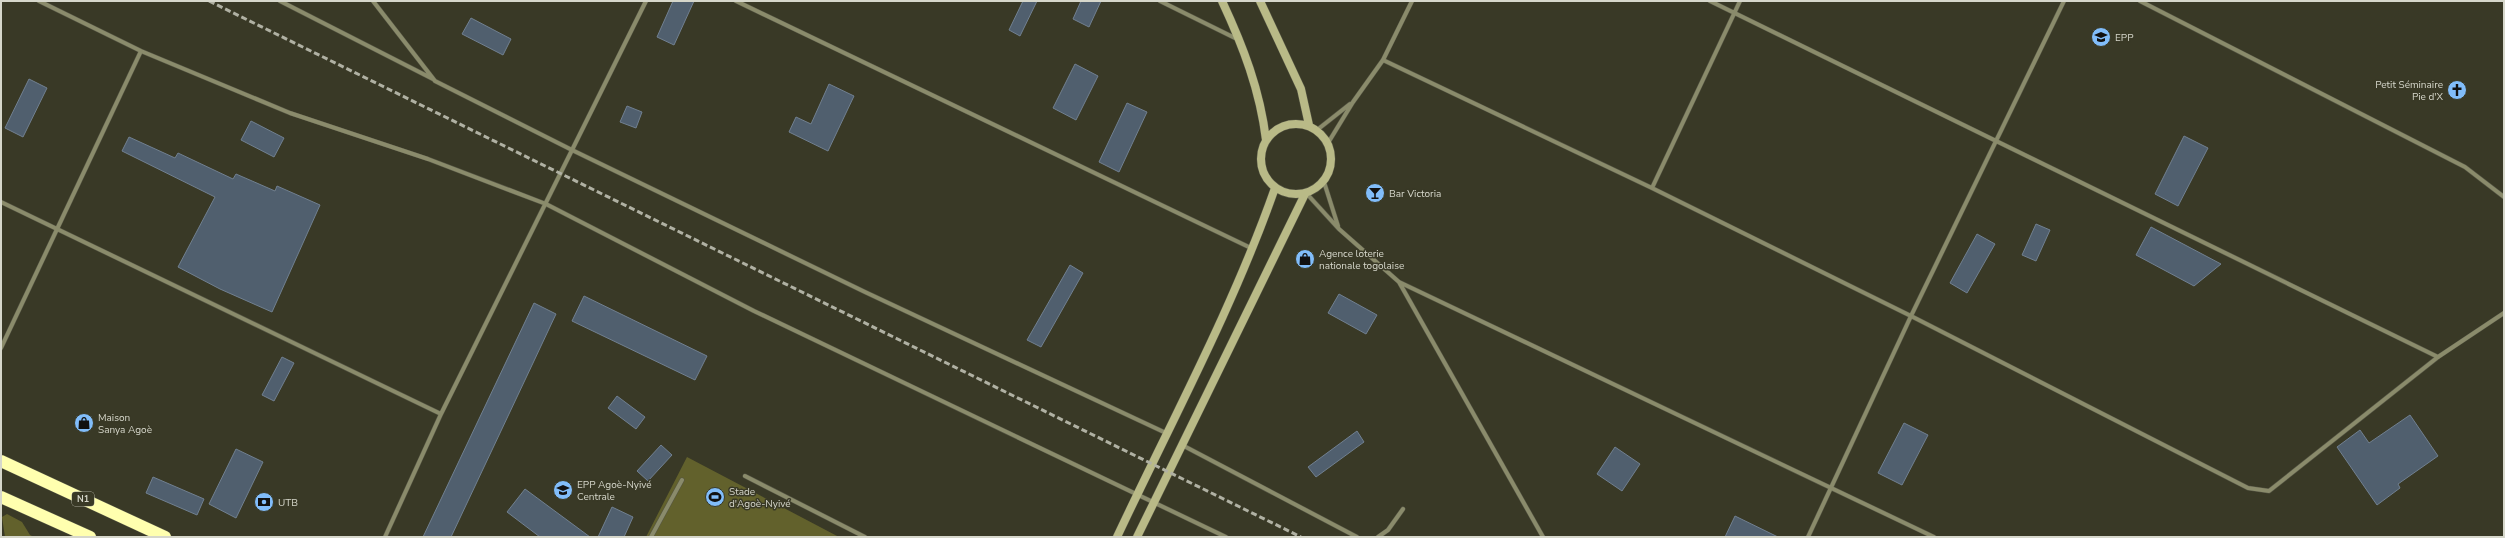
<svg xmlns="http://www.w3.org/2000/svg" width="2505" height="538" font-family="'Nunito Sans',sans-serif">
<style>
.green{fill:#62612c}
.building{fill:#505f6e;stroke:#718090}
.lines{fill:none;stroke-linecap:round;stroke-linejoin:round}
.street-casing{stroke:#554;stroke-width:5}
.secondary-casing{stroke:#554;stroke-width:9}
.highway-casing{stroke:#554;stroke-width:13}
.street{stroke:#8a8b6b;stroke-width:4}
.secondary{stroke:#b9ba87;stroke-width:8}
.highway{stroke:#ffffaf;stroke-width:12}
.rail{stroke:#b0b1a3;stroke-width:3;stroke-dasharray:6 3;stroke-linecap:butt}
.labels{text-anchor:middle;stroke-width:3;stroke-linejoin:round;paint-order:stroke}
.shield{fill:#393926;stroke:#a7a89a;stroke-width:1}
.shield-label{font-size:9px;font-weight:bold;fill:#d6d7cb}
.poi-label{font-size:10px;fill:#d6d7cb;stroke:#393926;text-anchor:start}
</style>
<rect width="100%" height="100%" fill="#393926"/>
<!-- green -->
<path class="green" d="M 687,457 L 839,537 L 646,537 Z
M 7,514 L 22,522 L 30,535 L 34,537 L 5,537 L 2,517 Z"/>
<!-- building -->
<path class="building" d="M 673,1 L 694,1 L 674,45 L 657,37 Z
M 1023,1 L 1037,1 L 1020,36 L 1009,30 Z
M 1081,1 L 1101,1 L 1089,27 L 1073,19 Z
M 471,18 L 511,39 L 503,55 L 462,34 Z
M 1075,64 L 1098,76 L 1076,120 L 1053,108 Z
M 29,79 L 47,88 L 23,137 L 5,128 Z
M 829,84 L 854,96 L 828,151 L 789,132 L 796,117 L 811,124 Z
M 1127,103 L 1147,112 L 1119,172 L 1099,162 Z
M 627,106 L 642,112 L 636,128 L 620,122 Z
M 251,121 L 284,138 L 274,157 L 241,140 Z
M 2184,136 L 2208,148 L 2178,206 L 2155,194 Z
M 129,137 L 175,158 L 178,153 L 233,179 L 236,174 L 275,191 L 277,186 L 320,205 L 272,312 L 220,289 L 178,267 L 215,197 L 122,151 Z
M 2036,224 L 2050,230 L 2036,261 L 2022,255 Z
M 2151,227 L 2221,264 L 2194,286 L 2136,255 Z
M 1977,234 L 1995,244 L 1967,293 L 1950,283 Z
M 1070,265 L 1083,273 L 1041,347 L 1027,340 Z
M 1339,294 L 1377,315 L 1366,334 L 1328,313 Z
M 584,296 L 707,356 L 695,380 L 572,321 Z
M 534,303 L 556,314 L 533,363 L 451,537 L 423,537 Z
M 282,357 L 294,363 L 274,401 L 262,395 Z
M 617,396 L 645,417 L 636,429 L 608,408 Z
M 2410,415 L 2438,456 L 2398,484 L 2400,488 L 2377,505 L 2337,447 L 2360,430 L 2369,443 Z
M 1904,423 L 1928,435 L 1902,485 L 1878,473 Z
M 1357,431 L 1364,442 L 1316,477 L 1308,467 Z
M 661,445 L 672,455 L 648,481 L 637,471 Z
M 1615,447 L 1640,464 L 1622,491 L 1597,474 Z
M 236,449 L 263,462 L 236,518 L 209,504 Z
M 153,477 L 204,499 L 197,515 L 146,493 Z
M 525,489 L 590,537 L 540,537 L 507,512 Z
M 612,507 L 633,517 L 624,537 L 598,537 Z
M 1735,516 L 1778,537 L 1725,537 Z"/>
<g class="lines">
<defs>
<path id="street" d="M 39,1 L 141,51 L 290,113 L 428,159 L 546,204 L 754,311 L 1226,537
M 280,1 L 433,79
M 373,1 L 435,81 L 572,150 L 865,292 L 1166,433
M 736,1 L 1253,249
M 1160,1 L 1237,39
M 1710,1 L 2438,357
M 2140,1 L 2465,167 L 2504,197
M 1383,60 L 1652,188 L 1911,316 L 2248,488 L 2269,491 L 2438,357 L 2504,313
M 1317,130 L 1350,104
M 1328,143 L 1353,102 L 1383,60 L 1412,1
M 1324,182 L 1338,226
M 1652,188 L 1740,1
M 1307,194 L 1339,229 L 1399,282 L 1543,537
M 1,202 L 441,414
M 1399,282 L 1934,537
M 1,348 L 141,51
M 1182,445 L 1357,537
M 745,476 L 865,537
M 385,537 L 441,414 L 646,1
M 651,537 L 682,480
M 1378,537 L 1388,530 L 1403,509
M 1808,537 L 1911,316 L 2064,1"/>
<path id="secondary" d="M 1222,1 C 1243,46 1260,90 1266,140
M 1260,1 L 1301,89 L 1309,125
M1261 159a35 35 0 1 1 70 0a35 35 0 1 1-70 0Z
M 1117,537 C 1171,422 1233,308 1275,188
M 1137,537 L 1305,194"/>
<path id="highway" d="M 1,461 L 165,537
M 1,497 L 90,537"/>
</defs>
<!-- street casing -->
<use href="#street" class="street-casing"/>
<!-- secondary casing -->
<use href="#secondary" class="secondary-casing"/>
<!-- highway casing -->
<use href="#highway" class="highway-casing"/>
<!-- street -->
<use href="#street" class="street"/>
<!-- secondary -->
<use href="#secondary" class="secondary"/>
<!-- highway -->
<use href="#highway" class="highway"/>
<!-- rail -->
<path class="rail" d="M 209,1 L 1301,537"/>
</g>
<!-- icons -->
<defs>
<symbol id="school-disc" viewBox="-11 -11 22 22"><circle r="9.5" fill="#81bdfa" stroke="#393926"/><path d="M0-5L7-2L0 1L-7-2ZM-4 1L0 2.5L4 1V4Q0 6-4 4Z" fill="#111"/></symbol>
<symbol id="church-disc" viewBox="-11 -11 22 22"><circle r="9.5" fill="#81bdfa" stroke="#393926"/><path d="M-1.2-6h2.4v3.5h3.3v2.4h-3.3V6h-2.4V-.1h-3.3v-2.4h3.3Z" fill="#111"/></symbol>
<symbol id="bar-disc" viewBox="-11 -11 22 22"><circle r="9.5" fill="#81bdfa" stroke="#393926"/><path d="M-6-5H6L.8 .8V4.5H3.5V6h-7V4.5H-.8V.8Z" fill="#111"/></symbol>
<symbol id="shop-disc" viewBox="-11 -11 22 22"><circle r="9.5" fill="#81bdfa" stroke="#393926"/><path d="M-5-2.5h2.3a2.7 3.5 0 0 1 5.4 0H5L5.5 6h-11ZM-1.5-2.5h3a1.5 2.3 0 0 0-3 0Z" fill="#111"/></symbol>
<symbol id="stadium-disc" viewBox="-11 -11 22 22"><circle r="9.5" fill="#81bdfa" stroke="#393926"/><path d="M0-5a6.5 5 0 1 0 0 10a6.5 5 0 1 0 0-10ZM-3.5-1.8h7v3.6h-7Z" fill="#111"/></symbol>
<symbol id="bank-disc" viewBox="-11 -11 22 22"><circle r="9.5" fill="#81bdfa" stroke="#393926"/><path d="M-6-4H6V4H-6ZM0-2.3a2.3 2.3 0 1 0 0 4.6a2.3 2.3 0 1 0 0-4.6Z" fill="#111"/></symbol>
</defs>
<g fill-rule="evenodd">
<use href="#school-disc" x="2090" y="26" width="22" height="22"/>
<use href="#church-disc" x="2446" y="79" width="22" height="22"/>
<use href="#bar-disc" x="1364" y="182" width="22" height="22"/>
<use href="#shop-disc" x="1294" y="248" width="22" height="22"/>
<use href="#shop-disc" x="73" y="412" width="22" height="22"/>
<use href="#school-disc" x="552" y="479" width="22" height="22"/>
<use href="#stadium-disc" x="704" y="486" width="22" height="22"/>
<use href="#bank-disc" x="253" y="491" width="22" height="22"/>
</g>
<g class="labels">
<!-- shield labels -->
<rect class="shield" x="72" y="492" width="22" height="14" rx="3"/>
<g class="shield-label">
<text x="83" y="502">N1</text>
</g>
<!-- poi labels -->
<g class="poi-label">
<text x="2115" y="41">EPP</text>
<text x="2443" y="88" text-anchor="end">Petit Séminaire<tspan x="2443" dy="12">Pie d'X</tspan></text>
<text x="1389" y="197">Bar Victoria</text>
<text x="1319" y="257">Agence loterie<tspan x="1319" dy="12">nationale togolaise</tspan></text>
<text x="98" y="421">Maison<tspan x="98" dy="12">Sanya Agoè</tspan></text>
<text x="577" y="488">EPP Agoè-Nyivé<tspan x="577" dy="12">Centrale</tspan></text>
<text x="729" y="495">Stade<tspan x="729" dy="12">d'Agoè-Nyivé</tspan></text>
<text x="278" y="506">UTB</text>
</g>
</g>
<!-- border -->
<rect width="2505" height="538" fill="none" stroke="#d6d7cb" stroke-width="4"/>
</svg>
